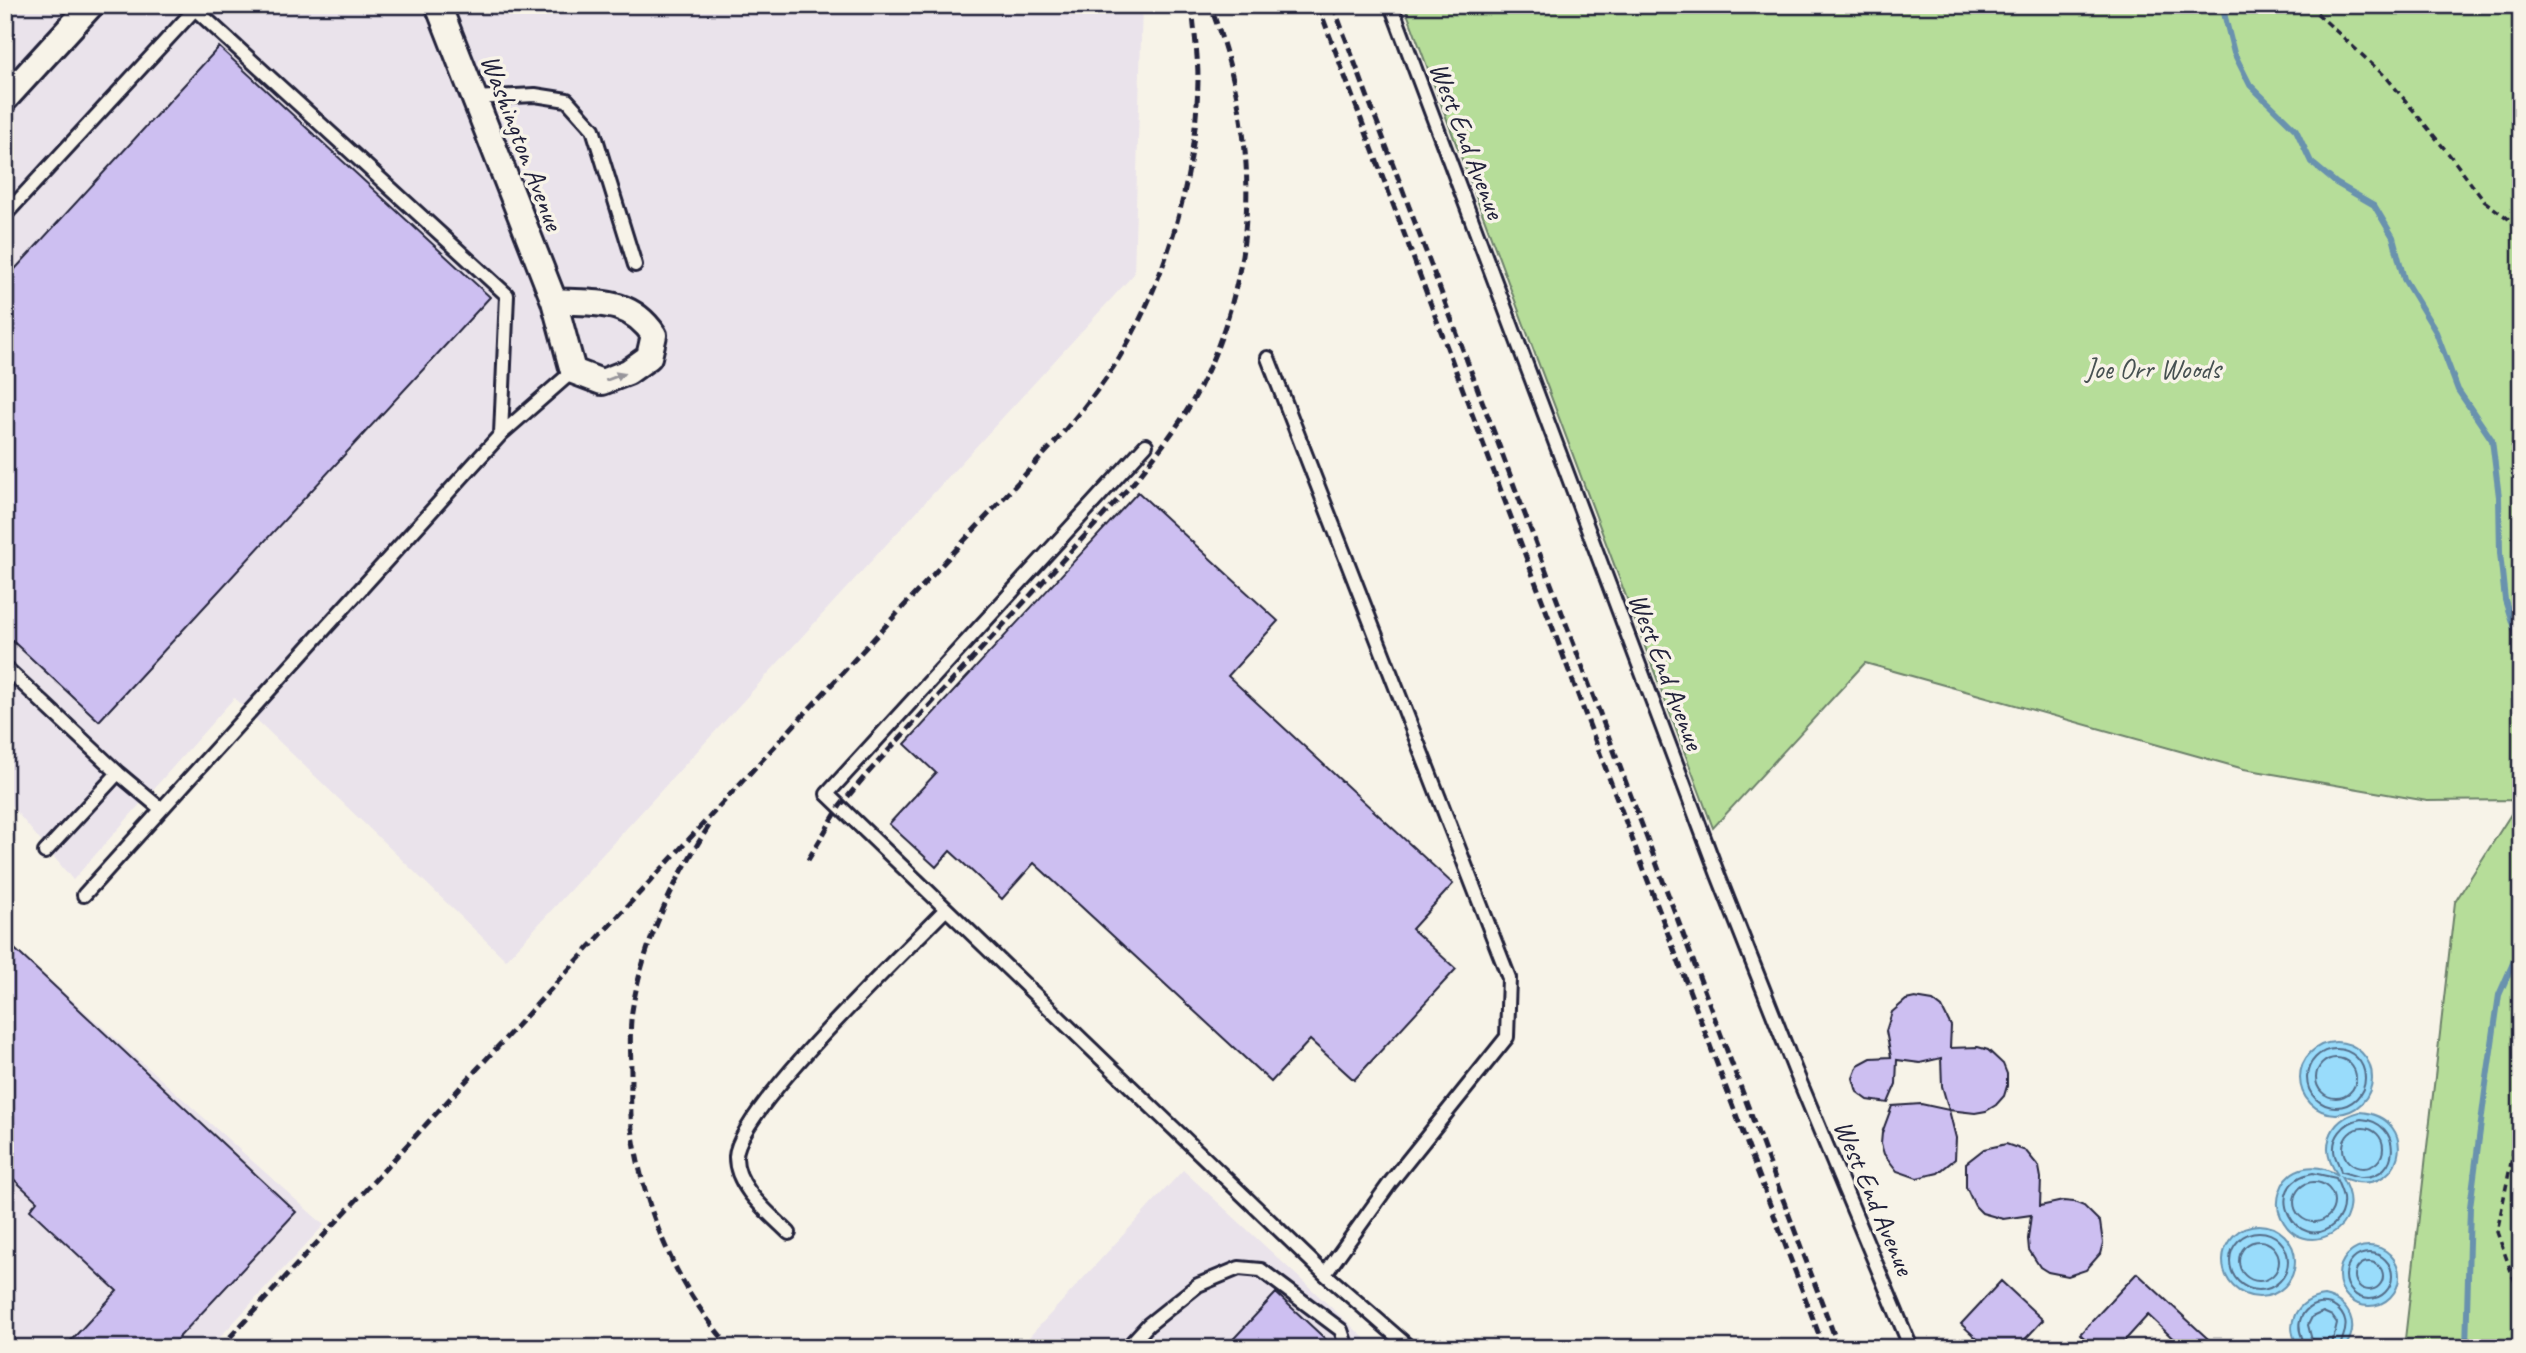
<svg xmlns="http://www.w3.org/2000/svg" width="2526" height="1353" font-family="Caveat,sans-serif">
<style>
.built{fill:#eae3eb}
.green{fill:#b6dd99;stroke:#6c806a;stroke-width:2}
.water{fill:#99dcfb;stroke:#6992ae;stroke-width:2}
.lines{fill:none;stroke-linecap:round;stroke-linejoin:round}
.shore{stroke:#526c88;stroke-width:2}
.stream{stroke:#6992ae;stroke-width:6}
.building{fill:#cdbff1;stroke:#22223b;stroke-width:2}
.service-casing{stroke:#22223b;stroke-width:18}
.minor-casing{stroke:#22223b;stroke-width:30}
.path{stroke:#22223b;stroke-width:3.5;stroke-dasharray:7 5;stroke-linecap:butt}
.service{stroke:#f7f3e8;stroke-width:12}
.minor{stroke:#f7f3e8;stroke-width:24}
.rail{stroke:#22223b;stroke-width:5;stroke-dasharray:10 5;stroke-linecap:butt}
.oneway{fill:#97959a}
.labels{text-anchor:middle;stroke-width:7;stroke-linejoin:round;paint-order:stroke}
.street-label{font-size:28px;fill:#22223b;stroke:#f7f3e8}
.park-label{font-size:28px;fill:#475152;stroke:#f7f3e8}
</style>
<rect width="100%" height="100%" fill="#f7f3e8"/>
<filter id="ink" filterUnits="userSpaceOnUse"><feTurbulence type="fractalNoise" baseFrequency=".0143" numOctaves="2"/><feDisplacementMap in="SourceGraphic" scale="14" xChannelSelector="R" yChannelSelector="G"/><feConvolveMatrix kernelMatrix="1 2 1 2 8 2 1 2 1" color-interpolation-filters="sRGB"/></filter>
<g filter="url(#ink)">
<!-- built -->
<path class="built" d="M 5,5 L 1142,5 L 1134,274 L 506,960 L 234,698 L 73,880 L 5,798 Z
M 5,940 L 324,1225 L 210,1348 L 5,1348 Z
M 1183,1170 L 1375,1348 L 1019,1348 Z"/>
<!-- green -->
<path class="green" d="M 1404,5 L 2521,5 L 2521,1348 L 2404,1348 L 2455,902 L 2520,800 L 2427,801 L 2244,769 L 1865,663 L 1713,828 Z"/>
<!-- water -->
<path class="water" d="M2300 1078a36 36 0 1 1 72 0a36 36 0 1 1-72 0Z
M 2359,1112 C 2424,1116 2403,1205 2341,1177 C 2374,1228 2302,1264 2281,1217 C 2277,1209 2277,1200 2280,1191 C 2289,1164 2317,1162 2338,1175 C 2319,1150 2328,1120 2359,1112 Z
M2223 1261a36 36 0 1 1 72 0a36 36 0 1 1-72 0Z
M2339 1276a30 30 0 1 1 60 0a30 30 0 1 1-60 0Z
M 2324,1296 C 2350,1302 2361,1326 2344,1348 L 2300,1348 C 2282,1325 2297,1299 2324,1296 Z"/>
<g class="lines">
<!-- shore -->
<path class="shore" d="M2307 1078a29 29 0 1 1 58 0a29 29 0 1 1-58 0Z
M2316 1078a20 20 0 1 1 40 0a20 20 0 1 1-40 0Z
M 2361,1119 C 2403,1122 2401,1178 2362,1177 C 2355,1177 2348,1173 2341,1172 C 2340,1166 2337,1162 2335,1156 C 2330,1138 2344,1122 2361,1119 Z
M2343 1148a20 20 0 1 1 40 0a20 20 0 1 1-40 0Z
M 2313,1173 L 2336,1178 C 2338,1184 2342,1191 2343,1198 C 2344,1208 2341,1217 2334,1224 C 2298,1257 2257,1184 2313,1173 Z
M2294 1202a20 20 0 1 1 40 0a20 20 0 1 1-40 0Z
M2230 1261a29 29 0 1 1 58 0a29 29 0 1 1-58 0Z
M2239 1261a20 20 0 1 1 40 0a20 20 0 1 1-40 0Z
M2346 1276a23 23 0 1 1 46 0a23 23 0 1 1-46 0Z
M2355 1276a14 14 0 1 1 28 0a14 14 0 1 1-28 0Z
M 2305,1348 C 2304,1338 2297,1332 2300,1321 C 2306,1298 2339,1298 2345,1321 C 2348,1331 2341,1338 2340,1348
M 2314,1348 L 2308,1325 L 2312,1317 L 2323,1312 L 2332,1316 L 2337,1323 L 2331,1348"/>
<!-- stream -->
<path class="stream" d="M 2222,5 L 2234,53 L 2250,85 L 2296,130 L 2311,162 L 2336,183 L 2374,205 L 2393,237 L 2404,279 L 2436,332 L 2458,390 L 2492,440 L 2499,497 L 2500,553 L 2505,600 L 2521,650
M 2466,1348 L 2470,1207 L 2485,1092 L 2499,995 L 2521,945"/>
</g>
<!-- building -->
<path class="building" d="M 219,47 L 490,297 L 99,721 L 5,634 L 5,280 Z
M 1138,492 L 1278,621 L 1228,676 L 1453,884 L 1412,929 L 1456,969 L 1354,1080 L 1310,1040 L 1271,1082 L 1034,863 L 1002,899 L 950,851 L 936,867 L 889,824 L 936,773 L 905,744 Z
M 5,940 L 296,1212 L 169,1348 L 64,1348 L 117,1291 L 30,1210 L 37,1201 L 5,1171 Z
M 1915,998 L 1933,1001 L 1942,1008 L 1951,1026 L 1950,1048 L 1978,1047 L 1988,1050 L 2003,1064 L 2007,1074 L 2007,1086 L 2004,1096 L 1996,1105 L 1986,1111 L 1975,1113 L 1949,1110 L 1942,1086 L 1941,1058 L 1920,1063 L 1897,1060 L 1896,1084 L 1888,1103 L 1868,1100 L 1857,1092 L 1853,1078 L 1858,1065 L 1871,1058 L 1891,1057 L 1886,1031 L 1892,1012 L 1906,1000 Z
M 1921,1104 L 1949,1110 L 1956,1138 L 1955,1159 L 1938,1173 L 1917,1178 L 1897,1171 L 1884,1154 L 1881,1144 L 1882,1133 L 1892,1106 Z
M 2006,1144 L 2026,1151 L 2039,1167 L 2041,1178 L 2040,1206 L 2063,1201 L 2074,1202 L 2084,1206 L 2100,1222 L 2103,1243 L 2100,1254 L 2086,1270 L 2068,1276 L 2048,1272 L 2040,1267 L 2029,1250 L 2028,1239 L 2031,1215 L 2003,1219 L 1982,1213 L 1975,1206 L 1966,1187 L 1966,1163 L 1984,1149 Z
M 2137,1273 L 2181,1314 L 2218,1348 L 2183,1348 L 2148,1315 L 2118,1348 L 2095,1348 L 2080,1334 Z
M 2001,1281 L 2043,1320 L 2017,1348 L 1987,1348 L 1961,1324 Z
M 1276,1293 L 1335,1348 L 1225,1348 Z"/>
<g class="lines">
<defs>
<path id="service" d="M 1391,5 L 1718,875 L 1795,1070 L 1911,1348
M 474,98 L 535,95 L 567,100 L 593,129 L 635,265
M 5,215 L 195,9 L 507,295 L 501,434
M 1268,358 L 1509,978 L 1507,1037 L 1390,1183 L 1325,1274
M 1146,445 L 827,794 L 1325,1274 L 1410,1348
M 5,667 L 118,773
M 45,852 L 118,773 L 161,809
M 84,895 L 501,434 L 573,371
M 789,1233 C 769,1213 735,1187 736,1156 C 739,1108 907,950 946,909
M 1127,1348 L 1148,1325 L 1198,1285 L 1239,1268 L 1261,1270 L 1341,1330 L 1347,1348"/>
<path id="minor" d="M 438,5 L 554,301 L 573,371 L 602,382 L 628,372 L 649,357 L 654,335 C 629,297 594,304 554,301
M 5,99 L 91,5"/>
</defs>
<!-- service casing -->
<use href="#service" class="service-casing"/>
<!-- minor casing -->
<use href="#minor" class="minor-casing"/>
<!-- path -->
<path class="path" d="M 2308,5 L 2387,78 L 2452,158 L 2484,201 L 2521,228
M 2521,1113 L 2497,1232 L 2521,1299"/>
<!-- service -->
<use href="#service" class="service"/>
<!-- minor -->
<use href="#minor" class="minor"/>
<!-- rail -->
<path class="rail" d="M 1318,5 L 1824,1348
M 1333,5 L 1839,1348
M 709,826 C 672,883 643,943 632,1011 C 629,1032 631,1054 631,1075 C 631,1092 630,1111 632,1128 C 643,1208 676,1287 731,1348
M 808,860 L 840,806 L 866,775 L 1134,482 C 1157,453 1181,424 1198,391 C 1262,263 1260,137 1210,5
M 220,1348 L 1056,441 C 1080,412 1105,383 1123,351 C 1170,270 1196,173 1198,80 C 1198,55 1194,30 1192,5"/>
</g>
<!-- one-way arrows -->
<defs><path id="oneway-solid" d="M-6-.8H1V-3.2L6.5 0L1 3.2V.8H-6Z" transform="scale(1.75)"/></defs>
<use class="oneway" href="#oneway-solid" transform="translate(615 377) rotate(-21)"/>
</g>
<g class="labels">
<!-- street labels -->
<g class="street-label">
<text transform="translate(1468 140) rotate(69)" y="10">West End Avenue</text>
<text transform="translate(523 142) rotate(69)" y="10">Washington Avenue</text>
<text transform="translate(1667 671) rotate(69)" y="10">West End Avenue</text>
<text transform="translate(1875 1197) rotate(67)" y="10">West End Avenue</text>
</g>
<!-- park labels -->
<g class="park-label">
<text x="2153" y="378">Joe Orr Woods</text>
</g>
</g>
<!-- margin -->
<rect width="2526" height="1353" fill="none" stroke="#f7f3e8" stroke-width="28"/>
<rect x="14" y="14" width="2498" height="1325" fill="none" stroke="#22223b" stroke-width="2.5" filter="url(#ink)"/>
</svg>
